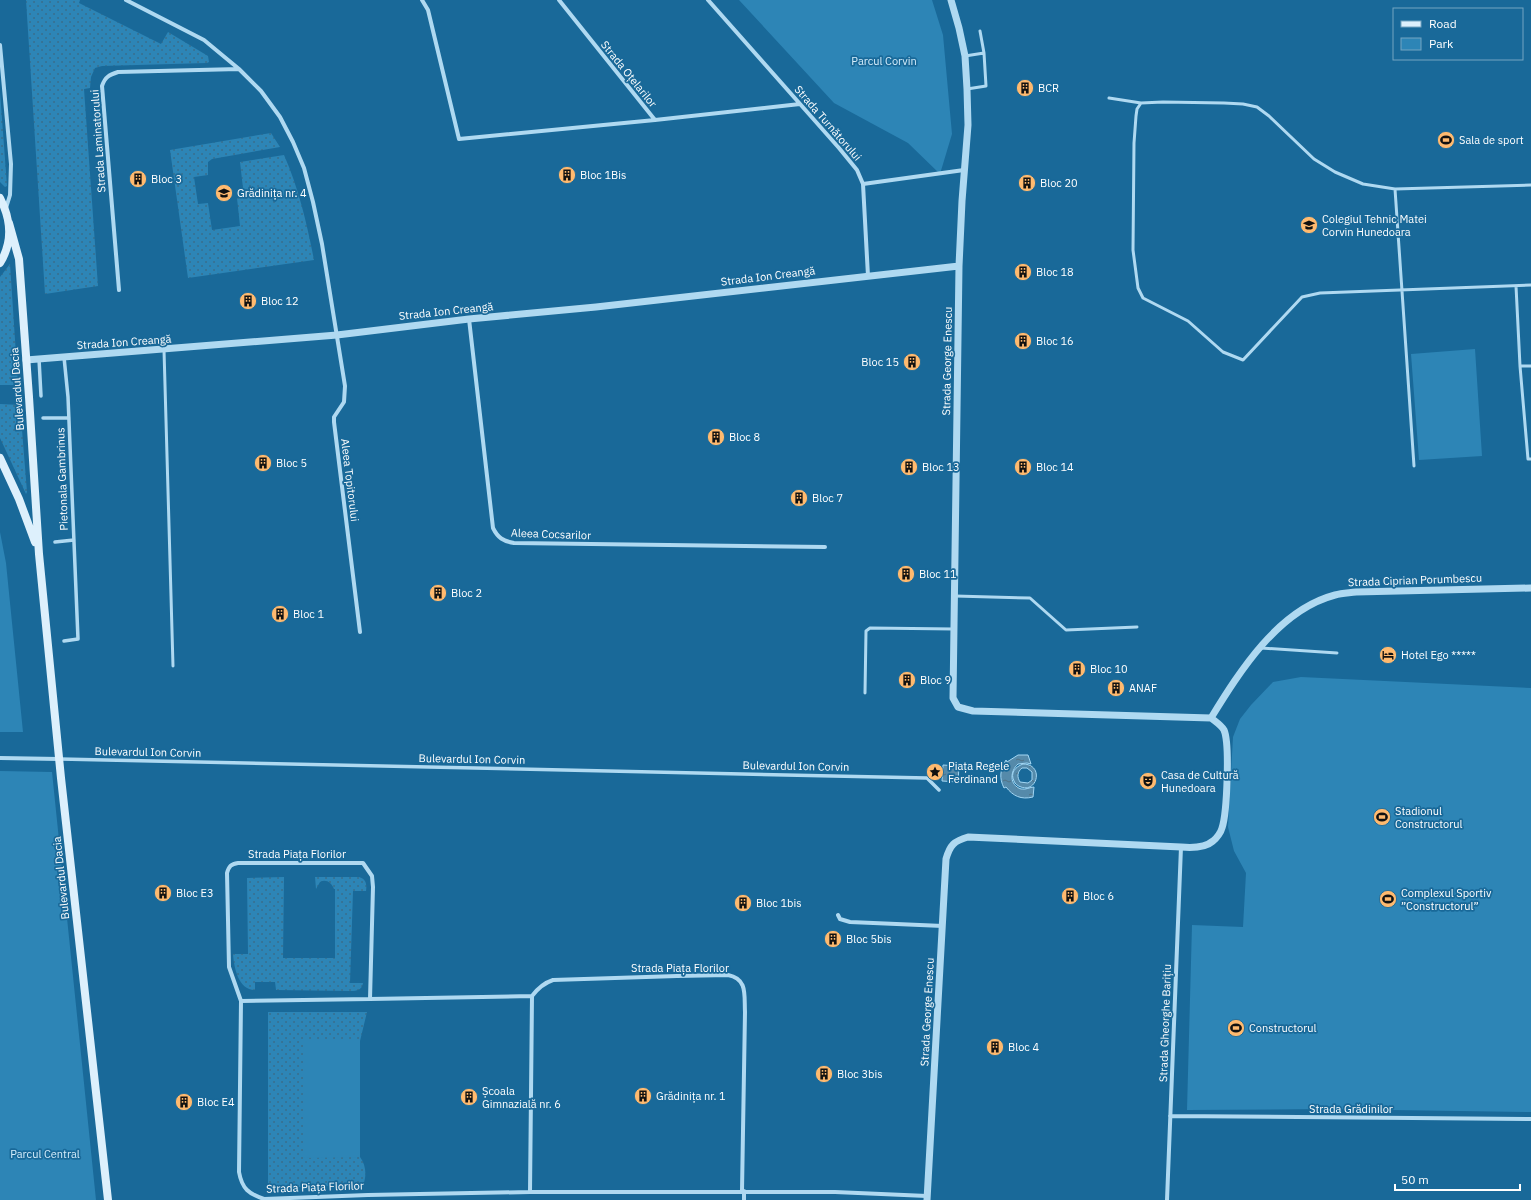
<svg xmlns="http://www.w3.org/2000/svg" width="1531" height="1200" font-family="'IBM Plex Sans',sans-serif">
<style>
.grass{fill:url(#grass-dots)}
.park{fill:#2d85b6}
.water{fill:url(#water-ripples);stroke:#a2d6f3;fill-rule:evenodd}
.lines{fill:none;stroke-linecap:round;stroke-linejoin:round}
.service{stroke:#afd9f1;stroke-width:3}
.pedestrian{stroke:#afd9f1;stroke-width:3.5}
.minor{stroke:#afd9f1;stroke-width:4}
.tertiary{stroke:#afd9f1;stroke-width:7}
.secondary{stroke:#ddf0fc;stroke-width:8}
.labels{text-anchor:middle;stroke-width:3.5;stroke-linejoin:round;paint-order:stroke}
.park-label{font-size:11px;fill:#d6eefc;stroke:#196999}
.street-label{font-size:11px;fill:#fff;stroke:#196999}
.poi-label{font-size:11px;fill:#fff;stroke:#196999;text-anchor:start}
</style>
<defs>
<pattern id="grass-dots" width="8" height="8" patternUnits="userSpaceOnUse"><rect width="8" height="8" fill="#2d85b6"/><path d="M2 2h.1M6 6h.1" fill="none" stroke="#396e8c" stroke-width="1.8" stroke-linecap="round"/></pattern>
<pattern id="water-ripples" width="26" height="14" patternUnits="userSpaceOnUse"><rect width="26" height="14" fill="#558aaa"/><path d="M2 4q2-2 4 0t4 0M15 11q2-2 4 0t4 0" fill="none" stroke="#517184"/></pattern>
</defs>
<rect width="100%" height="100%" fill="#196999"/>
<!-- grass -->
<path class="grass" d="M 26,0 L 80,0 L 79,3 L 161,44 L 168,32 L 208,56 L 209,62 L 207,63 L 102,66 L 95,68 L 91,77 L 90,88 L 84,89 L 98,286 L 45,294 Z
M 0,92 L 7,186 L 5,187 L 0,182 Z
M 271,133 L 280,147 L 212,159 L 208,162 L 208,175 L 194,177 L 198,204 L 208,203 L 212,230 L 240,226 L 237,198 L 244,197 L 240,162 L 284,155 C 299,189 307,224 314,260 L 188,278 L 170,150 Z
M 10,264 L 18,385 L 0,385 L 0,277 Z
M 0,404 L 20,405 L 27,492 L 26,494 L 0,438 Z
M 284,877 L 283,958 L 335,958 L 335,889 L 334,889 C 331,882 326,879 320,882 L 316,889 L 315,877 L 359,877 C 366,879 367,884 366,891 L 353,891 L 350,983 L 363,983 C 362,990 357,991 351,991 L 276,990 L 275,982 L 255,982 L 255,990 C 238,990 234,967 233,954 L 248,954 L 247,878 Z
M 268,1012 L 367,1012 L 360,1041 L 303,1041 L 303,1157 L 360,1157 C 366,1165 367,1176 363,1185 L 268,1188 Z"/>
<!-- park -->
<path class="park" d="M 739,0 L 932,0 L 943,35 L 952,134 L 940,174 L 908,143 L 834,103 Z
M 1475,349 L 1482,456 L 1419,460 L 1411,354 Z
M 0,532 L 6,563 L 23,732 L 0,732 Z
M 1301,677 L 1531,688 L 1531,1112 L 1325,1109 L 1187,1110 L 1192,925 L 1243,927 L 1246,873 L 1234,851 L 1228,827 L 1233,737 L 1240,719 L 1251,705 L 1273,682 Z
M 0,771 L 52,772 L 96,1200 L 0,1200 Z
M 303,1041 L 360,1041 L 360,1157 L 303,1158 Z"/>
<!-- water -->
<path class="water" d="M 1018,755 L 1028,755 L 1031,764 L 1027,763 L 1018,764 C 1010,771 1009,785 1021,789 C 1026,790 1030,787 1034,787 L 1033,797 C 1021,800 1013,796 1006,787 L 1004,788 C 999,778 1000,770 1006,760 L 1007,762 Z
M 1023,764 C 1044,764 1038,793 1021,787 C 1018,786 1015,784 1014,781 C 1010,773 1015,767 1023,764 ZM 1022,768 L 1027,768 L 1032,772 L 1032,780 L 1028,783 L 1020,782 C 1017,777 1017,772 1022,768 Z
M 943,765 L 959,766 L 958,782 L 942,781 Z"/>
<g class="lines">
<!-- service -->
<path class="service" d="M 965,56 L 984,53 L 980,31
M 967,89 L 986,86 L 984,53
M 1109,98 L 1141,103 L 1163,102 L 1224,103 L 1243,104 L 1257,107 L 1269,116 L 1314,159 L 1335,172 L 1363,184 L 1395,189 L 1531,185
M 1141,103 L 1137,109 L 1136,116 L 1134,143 L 1133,250 L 1138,288 L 1143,298 L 1188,321 L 1223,352 L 1243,360 L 1302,297 L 1320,293 L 1531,285
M 1395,189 L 1414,466
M 1516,286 L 1520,366 L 1528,459 L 1531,459
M 164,350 L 173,666
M 1520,366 L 1531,366
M 955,596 L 1030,598 L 1066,630 L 1137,627
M 1261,648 L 1337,653
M 865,693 L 866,631 L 870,628 L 954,629"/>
<!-- pedestrian -->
<path class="pedestrian" d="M 64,357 L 68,397 L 78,639 L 64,641
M 39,359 L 41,396
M 43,418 L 69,418
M 55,542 L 74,540
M 60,759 L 927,778 L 939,790"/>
<!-- minor -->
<path class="minor" d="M 126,0 L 204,40 L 239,69 L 261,91 L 280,117 L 293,142 L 304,168 L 313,202 L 322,244 L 345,386 L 344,402 L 334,417 L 334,422 L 360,632
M 422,0 L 428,10 L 459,139 L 655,120
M 559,0 L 655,120 L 800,104
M 708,0 L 839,148 L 857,170 L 863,184 L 964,170
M 0,45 L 11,164 L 10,195 L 6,208
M 863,184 L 868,276
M 119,290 L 102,86 C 105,77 109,75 118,72 L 239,69
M 469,319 L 493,528 C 498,538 503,541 514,543 L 825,547
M 0,758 L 59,759
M 838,915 L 840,919 L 850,922 L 943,926
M 532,996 L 370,999 L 373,887 L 372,876 L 363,863 L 238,863 C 231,864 229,866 227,873 L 229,967 L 241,1001 L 239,1172 C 242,1189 249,1194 264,1199 L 368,1195 L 530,1192 L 835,1192 L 927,1196
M 241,1001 L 370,999
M 1170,1116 L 1531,1119
M 530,1192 L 532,996 C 538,988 544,983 553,980 L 677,976 L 728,975 C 748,979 744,995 745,1012 L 742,1191
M 744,1200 L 744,1191
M 1167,1200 L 1181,847"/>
<!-- tertiary -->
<path class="tertiary" d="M 26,360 L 337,335 L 469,319 L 596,307 L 959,266
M 1211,718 C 1240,671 1278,610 1335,595 C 1342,593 1349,593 1356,592 L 1531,588
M 927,1200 L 946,859 C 950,845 954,841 968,837 L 1181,847 C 1192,848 1205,848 1213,841 C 1217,838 1221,832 1222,828 C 1227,813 1230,744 1224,730 C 1221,725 1216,722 1211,718 L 973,711 L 958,707 L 953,698 L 959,266 L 962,201 L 968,125 L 967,89 L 965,56 L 959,28 L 951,0"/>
<!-- secondary -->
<path class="secondary" d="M 0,198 C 11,219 13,242 0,263
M 9,223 L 19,259 L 29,397 L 39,554 L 61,778 L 108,1200
M 0,458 L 19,499 L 35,542"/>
</g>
<!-- icons -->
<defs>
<symbol id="building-disc" viewBox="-11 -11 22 22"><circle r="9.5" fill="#ffba6f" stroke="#196999"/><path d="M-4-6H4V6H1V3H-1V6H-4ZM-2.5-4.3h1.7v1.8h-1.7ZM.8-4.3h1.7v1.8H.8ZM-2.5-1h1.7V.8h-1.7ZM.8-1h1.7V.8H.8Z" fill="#111"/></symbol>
<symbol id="stadium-disc" viewBox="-11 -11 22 22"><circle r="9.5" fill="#ffba6f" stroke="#196999"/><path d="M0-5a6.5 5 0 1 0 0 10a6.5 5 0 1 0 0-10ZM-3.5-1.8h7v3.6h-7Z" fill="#111"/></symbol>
<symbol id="school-disc" viewBox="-11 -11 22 22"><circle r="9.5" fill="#ffba6f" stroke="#196999"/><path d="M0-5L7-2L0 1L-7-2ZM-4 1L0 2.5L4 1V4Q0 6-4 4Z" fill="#111"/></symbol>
<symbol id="hotel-disc" viewBox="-11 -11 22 22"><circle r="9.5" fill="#ffba6f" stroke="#196999"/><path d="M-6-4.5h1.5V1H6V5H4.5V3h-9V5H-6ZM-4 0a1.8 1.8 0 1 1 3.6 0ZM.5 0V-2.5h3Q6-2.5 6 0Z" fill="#111"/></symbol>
<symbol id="sight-disc" viewBox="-11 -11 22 22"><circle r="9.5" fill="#ffba6f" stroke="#196999"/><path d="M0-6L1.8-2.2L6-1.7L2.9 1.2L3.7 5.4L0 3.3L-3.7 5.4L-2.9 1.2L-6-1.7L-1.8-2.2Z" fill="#111"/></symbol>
<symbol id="theatre-disc" viewBox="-11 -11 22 22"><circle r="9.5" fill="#ffba6f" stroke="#196999"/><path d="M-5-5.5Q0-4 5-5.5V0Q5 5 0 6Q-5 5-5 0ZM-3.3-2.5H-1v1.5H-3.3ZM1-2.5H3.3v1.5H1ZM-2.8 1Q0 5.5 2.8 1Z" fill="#111"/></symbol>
</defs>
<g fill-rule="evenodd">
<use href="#building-disc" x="1015" y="78" width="20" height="20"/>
<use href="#stadium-disc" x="1436" y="130" width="20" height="20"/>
<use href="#building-disc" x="557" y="165" width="20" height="20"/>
<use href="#building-disc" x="128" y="169" width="20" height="20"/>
<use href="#building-disc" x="1017" y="173" width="20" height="20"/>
<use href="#school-disc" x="214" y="183" width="20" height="20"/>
<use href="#school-disc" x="1299" y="215" width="20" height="20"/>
<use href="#building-disc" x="1013" y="262" width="20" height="20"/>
<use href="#building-disc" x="238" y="291" width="20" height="20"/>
<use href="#building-disc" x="1013" y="331" width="20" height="20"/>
<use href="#building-disc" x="902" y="352" width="20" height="20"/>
<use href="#building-disc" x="706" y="427" width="20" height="20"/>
<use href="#building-disc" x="253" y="453" width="20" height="20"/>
<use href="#building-disc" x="899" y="457" width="20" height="20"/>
<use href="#building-disc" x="1013" y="457" width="20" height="20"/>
<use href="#building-disc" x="789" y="488" width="20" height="20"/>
<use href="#building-disc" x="896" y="564" width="20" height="20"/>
<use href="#building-disc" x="428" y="583" width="20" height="20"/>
<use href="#building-disc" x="270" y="604" width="20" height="20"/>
<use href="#hotel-disc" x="1378" y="645" width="20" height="20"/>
<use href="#building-disc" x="1067" y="659" width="20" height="20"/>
<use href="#building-disc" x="897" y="670" width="20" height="20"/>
<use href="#building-disc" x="1106" y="678" width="20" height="20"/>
<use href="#sight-disc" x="925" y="762" width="20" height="20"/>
<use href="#theatre-disc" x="1138" y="771" width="20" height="20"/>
<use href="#stadium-disc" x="1372" y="807" width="20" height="20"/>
<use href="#building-disc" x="153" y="883" width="20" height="20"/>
<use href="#building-disc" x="1060" y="886" width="20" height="20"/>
<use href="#stadium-disc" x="1378" y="889" width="20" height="20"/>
<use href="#building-disc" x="733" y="893" width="20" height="20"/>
<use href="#building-disc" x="823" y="929" width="20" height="20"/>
<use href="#stadium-disc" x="1226" y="1018" width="20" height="20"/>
<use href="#building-disc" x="985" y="1037" width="20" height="20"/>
<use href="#building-disc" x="814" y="1064" width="20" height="20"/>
<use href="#building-disc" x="633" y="1086" width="20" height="20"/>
<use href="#building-disc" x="459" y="1087" width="20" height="20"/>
<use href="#building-disc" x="174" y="1092" width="20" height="20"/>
</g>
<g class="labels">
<!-- park labels -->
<g class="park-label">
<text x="884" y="65">Parcul Corvin</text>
<text x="45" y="1158">Parcul Central</text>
</g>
<!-- street labels -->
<g class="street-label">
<text transform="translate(629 74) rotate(51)" y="4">Strada Oțelarilor</text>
<text transform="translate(828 123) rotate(49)" y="4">Strada Turnătorului</text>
<text transform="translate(98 141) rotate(-94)" y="4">Strada Laminatorului</text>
<text transform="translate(768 276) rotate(-7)" y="4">Strada Ion Creangă</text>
<text transform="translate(446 311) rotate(-6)" y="4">Strada Ion Creangă</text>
<text transform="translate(124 342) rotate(-4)" y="4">Strada Ion Creangă</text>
<text transform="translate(947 361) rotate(-89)" y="4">Strada George Enescu</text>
<text transform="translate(17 389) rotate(-94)" y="4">Bulevardul Dacia</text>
<text transform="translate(62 479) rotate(-92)" y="4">Pietonala Gambrinus</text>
<text transform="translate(350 480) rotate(83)" y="4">Aleea Topitorului</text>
<text transform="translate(551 534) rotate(2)" y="4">Aleea Cocsarilor</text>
<text transform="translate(1415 580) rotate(-2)" y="4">Strada Ciprian Porumbescu</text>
<text transform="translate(148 752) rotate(1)" y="4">Bulevardul Ion Corvin</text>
<text transform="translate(472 759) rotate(1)" y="4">Bulevardul Ion Corvin</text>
<text transform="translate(796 766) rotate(1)" y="4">Bulevardul Ion Corvin</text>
<text x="297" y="858">Strada Piața Florilor</text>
<text transform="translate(61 878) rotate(-96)" y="4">Bulevardul Dacia</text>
<text x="680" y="972">Strada Piața Florilor</text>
<text transform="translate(927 1012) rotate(-87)" y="4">Strada George Enescu</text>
<text transform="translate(1165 1023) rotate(-88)" y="4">Strada Gheorghe Barițiu</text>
<text x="1351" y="1113">Strada Grădinilor</text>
<text transform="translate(315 1187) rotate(-2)" y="4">Strada Piața Florilor</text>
</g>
<!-- poi labels -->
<g class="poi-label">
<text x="1038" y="92">BCR</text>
<text x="1459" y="144">Sala de sport</text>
<text x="580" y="179">Bloc 1Bis</text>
<text x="151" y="183">Bloc 3</text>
<text x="1040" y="187">Bloc 20</text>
<text x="237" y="197">Grădinița nr. 4</text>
<text x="1322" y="223">Colegiul Tehnic Matei<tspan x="1322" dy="13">Corvin Hunedoara</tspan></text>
<text x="1036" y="276">Bloc 18</text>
<text x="261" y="305">Bloc 12</text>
<text x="1036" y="345">Bloc 16</text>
<text x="899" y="366" text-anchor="end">Bloc 15</text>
<text x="729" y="441">Bloc 8</text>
<text x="276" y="467">Bloc 5</text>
<text x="922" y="471">Bloc 13</text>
<text x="1036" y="471">Bloc 14</text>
<text x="812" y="502">Bloc 7</text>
<text x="919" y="578">Bloc 11</text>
<text x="451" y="597">Bloc 2</text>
<text x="293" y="618">Bloc 1</text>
<text x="1401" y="659">Hotel Ego *****</text>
<text x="1090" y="673">Bloc 10</text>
<text x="920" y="684">Bloc 9</text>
<text x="1129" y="692">ANAF</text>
<text x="948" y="770">Piața Regele<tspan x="948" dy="13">Ferdinand</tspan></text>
<text x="1161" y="779">Casa de Cultură<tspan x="1161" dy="13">Hunedoara</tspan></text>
<text x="1395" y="815">Stadionul<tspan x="1395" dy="13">Constructorul</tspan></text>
<text x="176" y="897">Bloc E3</text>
<text x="1401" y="897">Complexul Sportiv<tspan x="1401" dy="13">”Constructorul”</tspan></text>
<text x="1083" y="900">Bloc 6</text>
<text x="756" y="907">Bloc 1bis</text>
<text x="846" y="943">Bloc 5bis</text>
<text x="1249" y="1032">Constructorul</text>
<text x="1008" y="1051">Bloc 4</text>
<text x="837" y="1078">Bloc 3bis</text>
<text x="482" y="1095">Școala<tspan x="482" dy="13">Gimnazială nr. 6</tspan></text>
<text x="656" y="1100">Grădinița nr. 1</text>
<text x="197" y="1106">Bloc E4</text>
</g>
</g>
<!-- legend -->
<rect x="1393" y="8" width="130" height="52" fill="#196999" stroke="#75a5c2"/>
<rect x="1401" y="21" width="20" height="6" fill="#ddf0fc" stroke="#75a5c2"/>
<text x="1429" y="28" font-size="12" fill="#ffffff">Road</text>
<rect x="1401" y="38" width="20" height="12" fill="#2d85b6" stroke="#75a5c2"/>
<text x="1429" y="48" font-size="12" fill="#ffffff">Park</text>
<!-- scale -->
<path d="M1395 1184v6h125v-6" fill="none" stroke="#ffffff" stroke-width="2"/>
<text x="1401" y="1184" font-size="12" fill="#ffffff" stroke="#196999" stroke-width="3" paint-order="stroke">50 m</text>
</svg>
